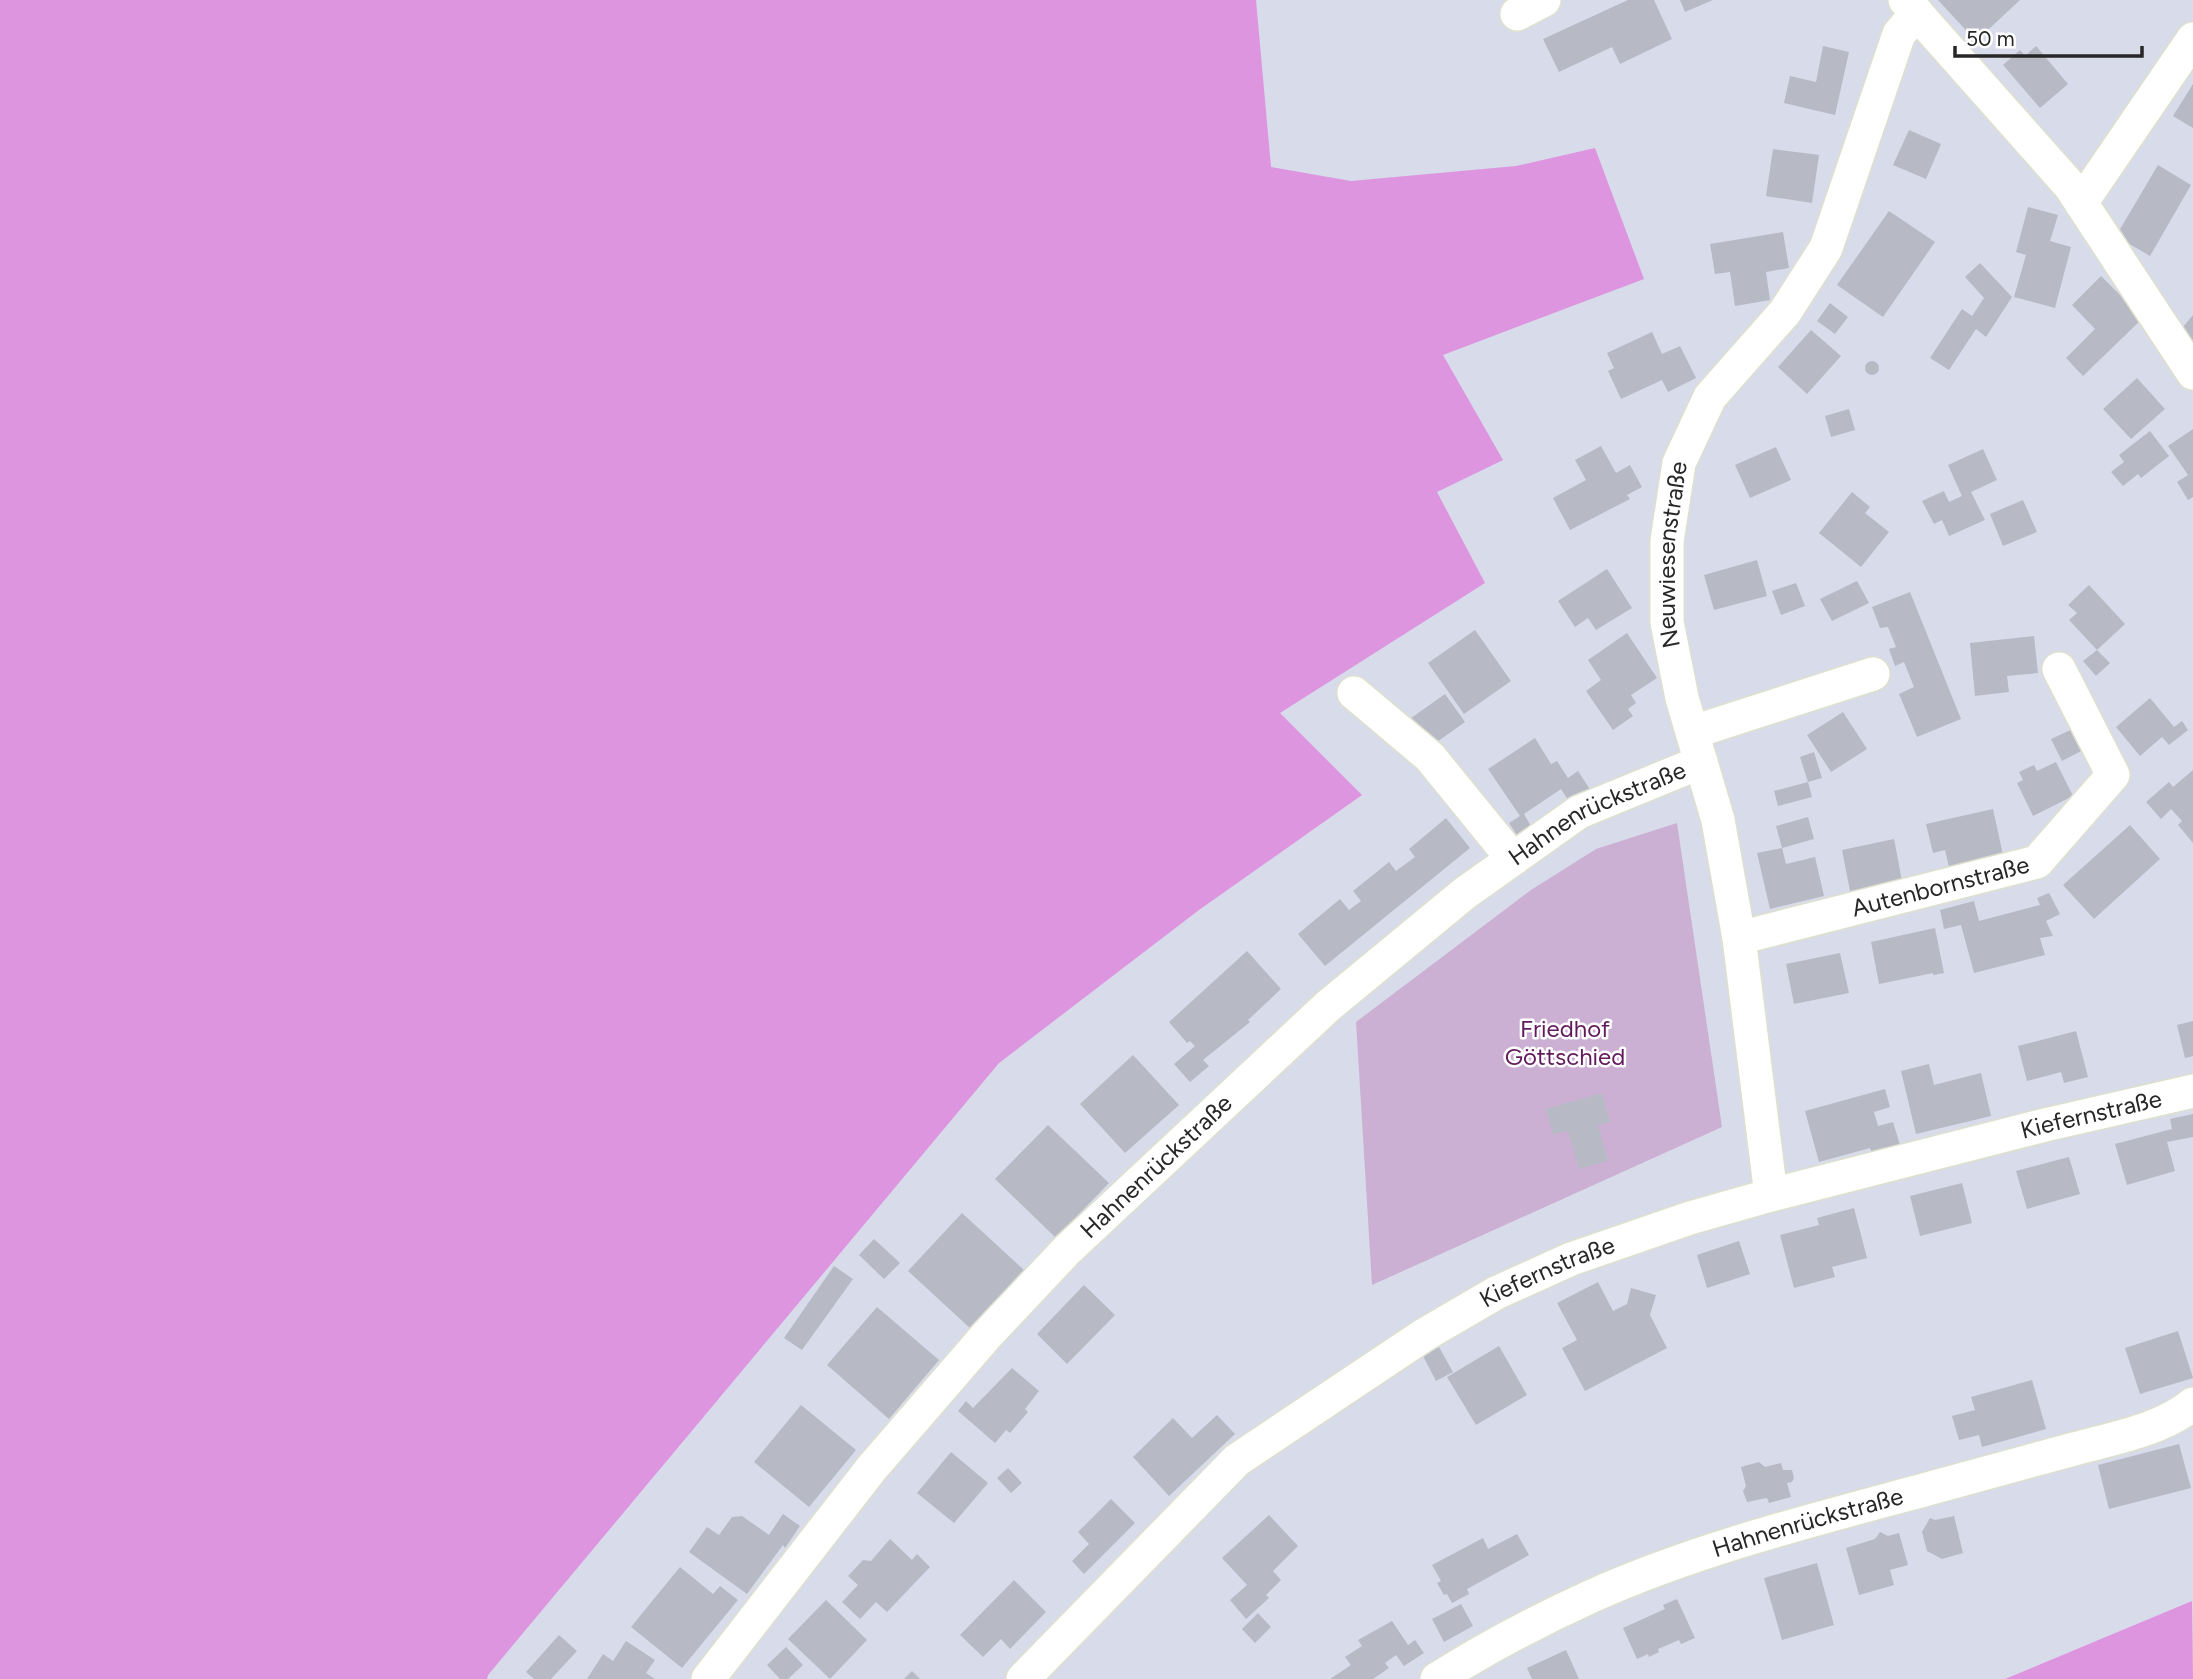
<svg xmlns="http://www.w3.org/2000/svg" width="2193" height="1679" font-family="Figtree,sans-serif">
<style>
.green{fill:#dd95e0}
.cemetery{fill:#ccb0d3}
.building{fill:#b7b9c5}
.lines{fill:none;stroke-linecap:round;stroke-linejoin:round}
.minor-casing{stroke:#dee0ce;stroke-width:36}
.minor{stroke:#fff;stroke-width:33}
.labels{text-anchor:middle;stroke-width:5;stroke-linejoin:round;paint-order:stroke}
.street-label{font-size:24px;fill:#272727;stroke:#fff}
.park-label{font-size:24px;fill:#611a5b;stroke:#fff}
</style>
<rect width="100%" height="100%" fill="#d8dbea"/>
<!-- green -->
<path class="green" d="M 0,0 L 1256,0 L 1271,167 L 1351,181 L 1516,166 L 1595,148 L 1644,279 L 1443,355 L 1503,460 L 1437,492 L 1485,583 L 1280,713 L 1362,795 L 1199,910 L 999,1063 L 488,1675 L 487,1679 L 0,1679 Z
M 2192,1601 L 2193,1679 L 2005,1679 Z"/>
<!-- cemetery -->
<path class="cemetery" d="M 1677,823 L 1722,1127 L 1372,1285 L 1356,1022 L 1531,890 L 1596,849 Z"/>
<!-- building -->
<path class="building" d="M 1628,0 L 1654,0 L 1672,39 L 1620,64 L 1612,47 L 1559,72 L 1543,39 Z
M 1680,0 L 1713,0 L 1685,12 Z
M 1938,0 L 2020,0 L 1976,41 Z
M 1823,46 L 1849,52 L 1835,115 L 1784,103 L 1790,76 L 1816,82 Z
M 2036,46 L 2068,84 L 2040,108 L 2003,65 L 2020,50 L 2025,56 Z
M 2193,84 L 2193,128 L 2173,116 Z
M 1909,130 L 1941,144 L 1926,179 L 1893,165 Z
M 1773,149 L 1819,155 L 1812,203 L 1766,196 Z
M 2158,165 L 2191,185 L 2150,256 L 2116,236 Z
M 2028,207 L 2058,215 L 2050,241 L 2071,247 L 2055,308 L 2014,297 L 2026,255 L 2016,252 Z
M 1889,211 L 1935,242 L 1883,317 L 1837,285 Z
M 1783,232 L 1789,268 L 1766,272 L 1770,300 L 1735,306 L 1730,272 L 1715,274 L 1710,244 Z
M 1980,263 L 2012,297 L 1986,337 L 1976,329 L 1949,370 L 1930,358 L 1962,309 L 1972,316 L 1984,298 L 1965,277 Z
M 2101,276 L 2143,318 L 2083,376 L 2066,358 L 2095,329 L 2072,305 Z
M 1830,303 L 1848,317 L 1835,334 L 1817,321 Z
M 2193,315 L 2193,345 L 2178,333 Z
M 1811,330 L 1841,356 L 1807,394 L 1778,367 Z
M 1652,332 L 1662,354 L 1680,346 L 1696,378 L 1668,392 L 1662,380 L 1621,399 L 1608,371 L 1614,368 L 1607,353 Z
M1865 368a7 7 0 1 1 14 0a7 7 0 1 1-14 0Z
M 2137,378 L 2165,409 L 2131,439 L 2103,409 Z
M 1849,409 L 1855,430 L 1831,437 L 1825,416 Z
M 2193,429 L 2193,497 L 2188,500 L 2177,482 L 2188,475 L 2168,446 Z
M 2150,431 L 2169,456 L 2141,478 L 2138,474 L 2123,486 L 2111,472 L 2124,462 L 2119,455 Z
M 1601,446 L 1616,473 L 1630,465 L 1642,487 L 1627,495 L 1630,499 L 1570,530 L 1553,498 L 1586,480 L 1575,460 Z
M 1776,447 L 1791,480 L 1750,498 L 1735,465 Z
M 1983,449 L 1997,480 L 1971,492 L 1985,520 L 1949,536 L 1942,520 L 1934,524 L 1922,501 L 1944,491 L 1949,502 L 1962,496 L 1948,465 Z
M 1852,492 L 1870,507 L 1865,513 L 1889,532 L 1861,567 L 1819,533 Z
M 2023,500 L 2037,532 L 2003,546 L 1990,514 Z
M 1757,560 L 1767,596 L 1714,610 L 1704,575 Z
M 1607,569 L 1632,608 L 1596,630 L 1588,618 L 1575,627 L 1558,601 Z
M 1857,581 L 1869,603 L 1832,621 L 1820,599 Z
M 1796,583 L 1805,606 L 1781,615 L 1772,591 Z
M 2089,585 L 2125,624 L 2097,650 L 2110,663 L 2096,676 L 2083,661 L 2097,650 L 2069,620 L 2077,613 L 2068,605 Z
M 1910,592 L 1961,719 L 1917,737 L 1899,694 L 1914,687 L 1904,662 L 1895,666 L 1889,649 L 1896,647 L 1888,627 L 1880,628 L 1872,607 Z
M 1475,630 L 1511,681 L 1464,714 L 1428,663 Z
M 1627,633 L 1657,678 L 1631,695 L 1636,703 L 1628,709 L 1633,716 L 1613,730 L 1586,691 L 1601,680 L 1588,660 Z
M 2034,636 L 2038,673 L 2007,676 L 2009,692 L 1975,696 L 1970,643 Z
M 1445,694 L 1465,722 L 1427,749 L 1407,721 Z
M 2150,698 L 2174,727 L 2182,721 L 2188,730 L 2169,745 L 2162,737 L 2140,756 L 2116,727 Z
M 1843,712 L 1867,749 L 1831,772 L 1807,735 Z
M 2075,728 L 2085,749 L 2062,761 L 2051,739 Z
M 1535,738 L 1551,764 L 1557,761 L 1568,778 L 1578,771 L 1591,791 L 1570,803 L 1561,789 L 1524,814 L 1532,828 L 1518,837 L 1509,823 L 1520,816 L 1488,769 Z
M 1814,752 L 1822,778 L 1808,782 L 1800,757 Z
M 2056,762 L 2073,796 L 2033,816 L 2017,783 L 2023,780 L 2019,772 L 2034,765 L 2037,771 Z
M 2193,770 L 2193,843 L 2178,825 L 2182,821 L 2171,809 L 2161,819 L 2146,802 L 2169,782 L 2173,787 Z
M 1808,782 L 1812,797 L 1778,806 L 1774,791 Z
M 1993,809 L 2003,855 L 1949,867 L 1945,850 L 1933,853 L 1926,824 Z
M 1808,817 L 1814,839 L 1782,848 L 1776,826 Z
M 1446,818 L 1470,848 L 1325,966 L 1298,934 L 1340,899 L 1349,910 L 1361,901 L 1353,891 L 1389,862 L 1396,871 L 1415,857 L 1409,849 Z
M 2130,825 L 2160,859 L 2094,919 L 2063,885 Z
M 1894,839 L 1902,881 L 1850,891 L 1842,850 Z
M 1782,848 L 1786,864 L 1815,857 L 1824,896 L 1770,909 L 1757,853 Z
M 2049,893 L 2060,914 L 2046,921 L 2053,936 L 2040,938 L 2045,955 L 1974,973 L 1961,925 L 1944,929 L 1940,910 L 1974,901 L 1979,921 L 2040,905 L 2037,898 Z
M 1935,928 L 1944,973 L 1933,975 L 1933,973 L 1879,984 L 1871,942 Z
M 1247,951 L 1281,989 L 1248,1020 L 1250,1022 L 1203,1060 L 1209,1066 L 1190,1082 L 1174,1064 L 1195,1046 L 1190,1041 L 1187,1043 L 1169,1022 Z
M 1840,953 L 1849,993 L 1794,1004 L 1786,964 Z
M 2193,1021 L 2193,1056 L 2185,1058 L 2177,1025 Z
M 2076,1031 L 2088,1077 L 2064,1083 L 2061,1072 L 2027,1081 L 2018,1046 Z
M 1133,1055 L 1179,1105 L 1125,1153 L 1080,1104 Z
M 1929,1064 L 1934,1085 L 1981,1073 L 1991,1116 L 1916,1134 L 1901,1071 Z
M 1885,1089 L 1890,1107 L 1874,1112 L 1878,1126 L 1893,1122 L 1900,1145 L 1872,1153 L 1870,1148 L 1819,1162 L 1805,1111 Z
M 1602,1093 L 1610,1122 L 1598,1125 L 1608,1161 L 1579,1169 L 1568,1131 L 1553,1135 L 1546,1109 Z
M 2193,1114 L 2193,1137 L 2167,1142 L 2175,1171 L 2127,1185 L 2115,1144 L 2172,1129 L 2170,1119 Z
M 1048,1125 L 1109,1183 L 1056,1238 L 995,1179 Z
M 2069,1157 L 2080,1194 L 2027,1209 L 2016,1171 Z
M 1962,1183 L 1972,1223 L 1920,1236 L 1910,1196 Z
M 1854,1208 L 1867,1258 L 1832,1267 L 1835,1277 L 1794,1288 L 1780,1235 L 1819,1225 L 1817,1218 Z
M 962,1213 L 1025,1271 L 971,1329 L 908,1271 Z
M 874,1239 L 900,1263 L 884,1279 L 859,1255 Z
M 1739,1241 L 1750,1274 L 1707,1288 L 1697,1255 Z
M 834,1266 L 853,1279 L 802,1350 L 784,1338 Z
M 1598,1282 L 1613,1311 L 1627,1304 L 1631,1288 L 1656,1295 L 1650,1315 L 1667,1348 L 1585,1391 L 1562,1348 L 1577,1340 L 1557,1303 Z
M 1084,1285 L 1115,1315 L 1067,1364 L 1037,1334 Z
M 877,1307 L 939,1360 L 889,1419 L 827,1365 Z
M 2178,1331 L 2193,1378 L 2140,1394 L 2125,1348 Z
M 1499,1346 L 1527,1395 L 1476,1425 L 1447,1377 Z
M 1439,1347 L 1453,1372 L 1436,1381 L 1423,1356 Z
M 1012,1368 L 1039,1391 L 1025,1409 L 1028,1412 L 1010,1433 L 1006,1430 L 995,1443 L 958,1411 L 966,1401 L 973,1408 Z
M 2032,1380 L 2046,1429 L 1982,1447 L 1979,1435 L 1959,1440 L 1952,1416 L 1975,1410 L 1971,1397 Z
M 801,1405 L 856,1450 L 809,1507 L 754,1462 Z
M 1217,1415 L 1235,1434 L 1169,1496 L 1133,1457 L 1173,1418 L 1192,1438 Z
M 2179,1444 L 2191,1488 L 2109,1509 L 2098,1465 Z
M 951,1452 L 988,1483 L 954,1523 L 917,1493 Z
M 1759,1462 L 1765,1467 L 1781,1463 L 1783,1470 L 1792,1470 L 1794,1478 L 1792,1482 L 1787,1483 L 1791,1497 L 1769,1503 L 1767,1498 L 1747,1502 L 1743,1491 L 1746,1486 L 1741,1467 Z
M 1008,1468 L 1022,1483 L 1011,1493 L 997,1478 Z
M 1111,1499 L 1135,1523 L 1084,1574 L 1072,1561 L 1089,1544 L 1078,1532 Z
M 783,1514 L 800,1526 L 785,1548 L 783,1545 L 747,1594 L 689,1552 L 707,1527 L 719,1535 L 732,1517 L 742,1516 L 769,1535 Z
M 1269,1515 L 1298,1546 L 1273,1571 L 1281,1580 L 1266,1595 L 1269,1598 L 1246,1619 L 1230,1600 L 1247,1585 L 1222,1558 Z
M 1954,1516 L 1963,1553 L 1942,1559 L 1927,1551 L 1922,1532 L 1930,1518 L 1935,1520 Z
M 1880,1532 L 1888,1536 L 1899,1533 L 1908,1565 L 1890,1570 L 1894,1585 L 1859,1595 L 1846,1548 L 1875,1539 Z
M 1517,1534 L 1529,1555 L 1467,1589 L 1469,1594 L 1452,1603 L 1447,1594 L 1444,1595 L 1437,1583 L 1441,1581 L 1432,1565 L 1483,1538 L 1488,1549 Z
M 890,1539 L 912,1560 L 917,1554 L 930,1567 L 887,1612 L 876,1602 L 860,1619 L 842,1602 L 858,1585 L 848,1576 L 863,1560 L 871,1561 Z
M 1817,1563 L 1834,1625 L 1782,1640 L 1764,1578 Z
M 680,1567 L 713,1594 L 720,1586 L 738,1600 L 682,1668 L 631,1627 Z
M 1014,1580 L 1046,1612 L 1010,1649 L 1001,1639 L 983,1657 L 960,1635 Z
M 1677,1599 L 1695,1638 L 1681,1644 L 1679,1640 L 1658,1649 L 1659,1652 L 1649,1657 L 1648,1654 L 1637,1659 L 1623,1628 L 1665,1609 L 1663,1605 Z
M 826,1600 L 867,1640 L 830,1679 L 788,1639 Z
M 1461,1604 L 1473,1626 L 1444,1642 L 1432,1619 Z
M 1258,1613 L 1271,1627 L 1255,1643 L 1242,1629 Z
M 1392,1621 L 1408,1645 L 1415,1640 L 1424,1653 L 1404,1666 L 1396,1655 L 1385,1663 L 1389,1668 L 1373,1679 L 1330,1679 L 1351,1665 L 1345,1657 L 1362,1646 L 1358,1640 Z
M 559,1635 L 577,1651 L 551,1679 L 534,1679 L 526,1672 Z
M 626,1641 L 655,1660 L 646,1673 L 655,1679 L 587,1679 L 603,1654 L 613,1661 Z
M 786,1647 L 803,1665 L 788,1679 L 780,1679 L 767,1665 Z
M 1566,1650 L 1579,1679 L 1532,1679 L 1527,1668 Z
M 912,1671 L 920,1679 L 904,1679 Z"/>
<g class="lines">
<defs>
<g id="minor">
<path d="M 1905,0 L 2070,186 L 2193,373"/>
<path d="M 1517,14 L 1544,0"/>
<path d="M 2081,203 L 2193,39"/>
<path d="M 1354,693 L 1430,757 L 1513,859"/>
<path d="M 1693,732 L 1873,674"/>
<path id="s1" d="M 1739,938 L 2037,862 L 2113,775 L 2059,669"/>
<path id="s2" d="M 1771,1195 L 1739,938 L 1718,820 L 1682,698 L 1667,622 L 1667,541 L 1679,463 L 1710,397 L 1785,312 L 1826,248 L 1899,34 L 1917,13"/>
<path id="s3" d="M 708,1679 L 871,1469 L 986,1336 L 1066,1251 L 1328,1006 L 1465,893 L 1579,812 L 1701,762"/>
<path id="s4" d="M 1023,1679 L 1237,1460 L 1424,1335 L 1496,1293 L 1571,1259 L 1690,1218 L 1771,1195 L 2045,1125 L 2193,1091"/>
<path id="s5" d="M 1437,1679 C 1486,1648 1539,1620 1592,1596 C 1699,1548 1817,1519 1931,1488 C 1979,1475 2027,1462 2074,1449 C 2113,1438 2162,1430 2193,1404"/>
</g>
</defs>
<!-- minor casing -->
<use href="#minor" class="minor-casing"/>
<!-- minor -->
<use href="#minor" class="minor"/>
</g>
<g class="labels">
<!-- street labels -->
<g class="street-label">
<text dy="8" stroke="none"><textPath href="#s2" startOffset="651">Neuwiesenstraße</textPath></text>
<text dy="8" stroke="none"><textPath href="#s3" startOffset="1250">Hahnenrückstraße</textPath></text>
<text dy="8" stroke="none"><textPath href="#s1" startOffset="208">Autenbornstraße</textPath></text>
<text dy="8" stroke="none"><textPath href="#s4" startOffset="1237">Kiefernstraße</textPath></text>
<text dy="8" stroke="none"><textPath href="#s3" startOffset="682">Hahnenrückstraße</textPath></text>
<text dy="8" stroke="none"><textPath href="#s4" startOffset="670">Kiefernstraße</textPath></text>
<text dy="8" stroke="none"><textPath href="#s5" startOffset="404">Hahnenrückstraße</textPath></text>
</g>
<!-- park labels -->
<g class="park-label">
<text x="1565" y="1037">Friedhof<tspan x="1565" dy="28">Göttschied</tspan></text>
</g>
</g>
<!-- scale -->
<path d="M1955 46v10h187v-10" fill="none" stroke="#272727" stroke-width="3.5"/>
<text x="1966" y="46" font-size="21" fill="#272727" stroke="#ffffff" stroke-width="5" paint-order="stroke">50 m</text>
</svg>
